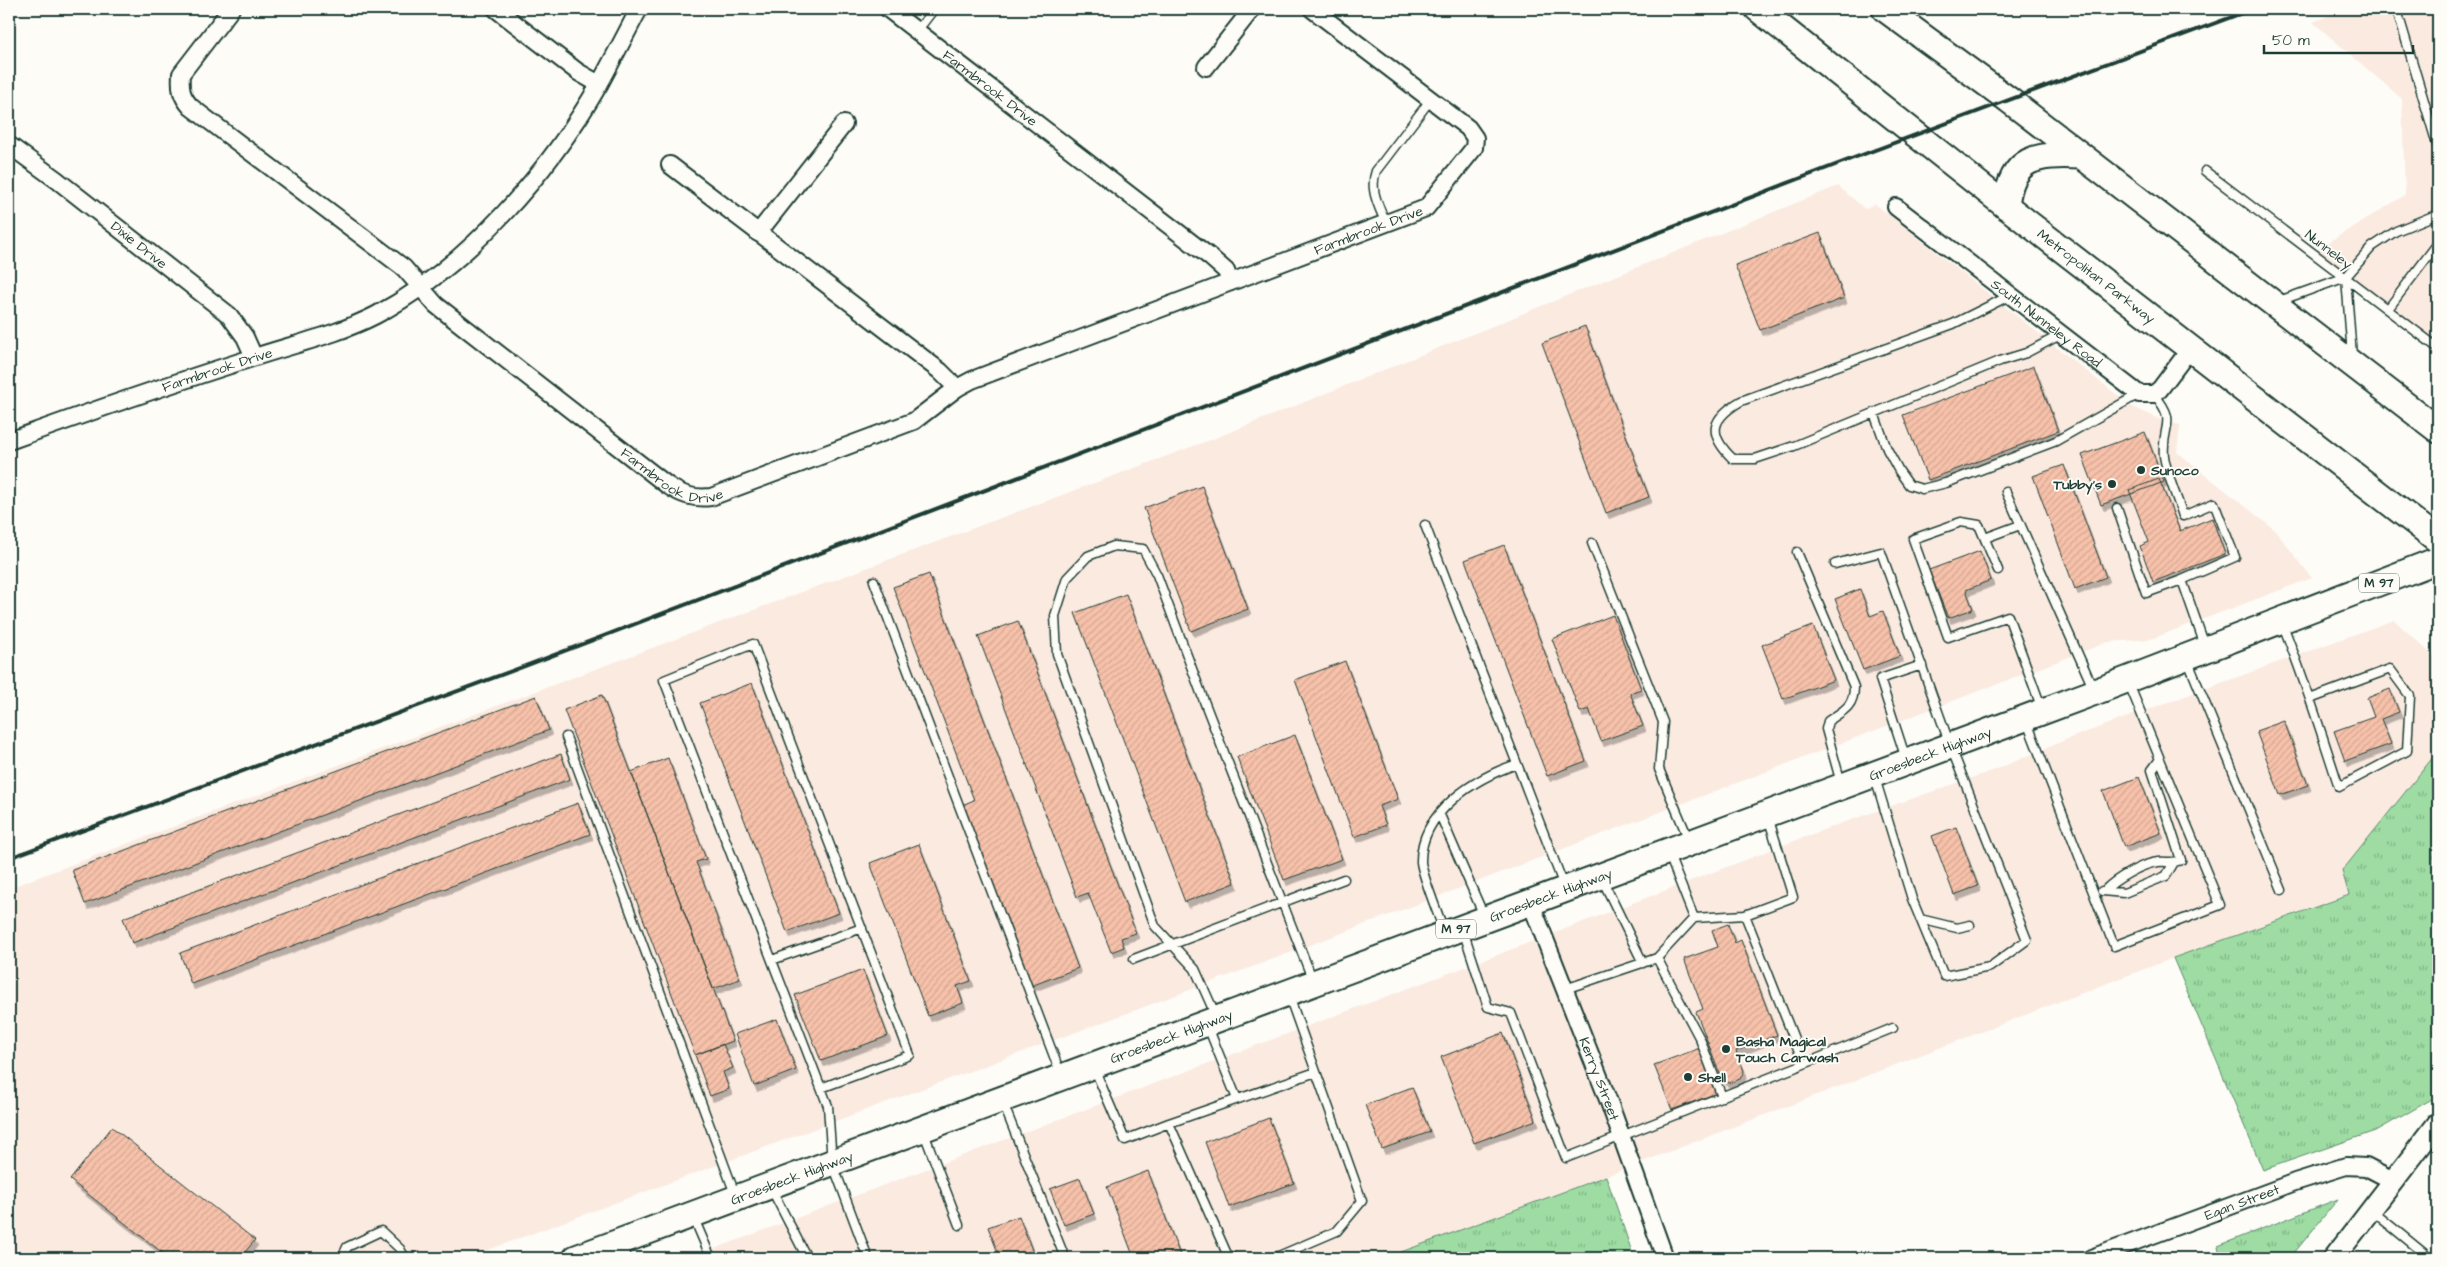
<svg xmlns="http://www.w3.org/2000/svg" width="2447" height="1267" font-family="'Architects Daughter',sans-serif">
<style>
.built{fill:#fbeae0}
.grass{fill:url(#grass-tufts);stroke:#5e8c6c}
.building{fill:url(#building-hatch);stroke:#1f3d34;filter:url(#shadow)}
.lines{fill:none;stroke-linecap:round;stroke-linejoin:round}
.service-casing{stroke:#1f3d34;stroke-width:11}
.minor-casing{stroke:#1f3d34;stroke-width:20}
.tertiary-casing{stroke:#1f3d34;stroke-width:24}
.primary-casing{stroke:#1f3d34;stroke-width:29}
.service{stroke:#fdfcf7;stroke-width:8}
.minor{stroke:#fdfcf7;stroke-width:16}
.tertiary{stroke:#fdfcf7;stroke-width:20}
.primary{stroke:#fdfcf7;stroke-width:25}
.rail{stroke:#1f3d34;stroke-width:4}
.poi-dot{fill:#1f3d34;stroke:#fdfcf7;stroke-width:2}
.labels{text-anchor:middle;stroke-width:4;stroke-linejoin:round;paint-order:stroke}
.shield{fill:#fdfcf7;stroke:#62766e;stroke-width:1}
.shield-label{font-size:12px;font-weight:bold;fill:#1f3d34}
.street-label{font-size:14px;fill:#1f3d34;stroke:#fdfcf7}
.poi-label{font-size:14px;font-weight:bold;fill:#1f3d34;stroke:#fdfcf7;text-anchor:start}
</style>
<defs>
<pattern id="grass-tufts" width="24" height="20" patternUnits="userSpaceOnUse" patternTransform="scale(1.25)"><rect width="24" height="20" fill="#9edca3"/><path d="M3 7l-1-3M5 7V3M7 7l1-3M15 17l-1-3M17 17v-4M19 17l1-3" fill="none" stroke="#80b486"/></pattern>
<pattern id="building-hatch" width="6" height="6" patternUnits="userSpaceOnUse" patternTransform="scale(1.25)"><rect width="6" height="6" fill="#f7c1aa"/><path d="M-1 1l2-2M0 6l6-6M5 7l2-2" fill="none" stroke="#d3a793"/></pattern>
<filter id="shadow"><feDropShadow dx="3" dy="5.5" stdDeviation="0" flood-color="#0004"/></filter>
</defs>
<rect width="100%" height="100%" fill="#fdfcf7"/>
<filter id="ink" filterUnits="userSpaceOnUse"><feTurbulence type="fractalNoise" baseFrequency=".02" numOctaves="2"/><feDisplacementMap in="SourceGraphic" scale="10" xChannelSelector="R" yChannelSelector="G"/><feConvolveMatrix kernelMatrix="1 2 1 2 8 2 1 2 1" color-interpolation-filters="sRGB"/></filter>
<g filter="url(#ink)">
<!-- built -->
<path class="built" d="M 2345,9 L 2438,9 L 2438,356 L 2313,252 L 2405,195 L 2402,99 L 2313,22 Z
M 1838,186 L 1865,209 L 1875,204 L 2131,406 L 2163,421 L 2180,425 L 2177,452 L 2275,530 L 2312,578 L 2151,639 L 2108,642 L 1268,961 L 466,1258 L 9,1258 L 9,888 L 1218,437 Z
M 2394,620 L 2438,660 L 2438,751 L 2342,871 L 2349,894 L 2173,958 L 1606,1176 L 1385,1258 L 690,1258 L 1497,955 L 1831,827 L 1997,769 L 2070,738 Z"/>
<!-- grass -->
<path class="grass" d="M 2438,751 L 2438,1090 L 2432,1099 L 2378,1130 L 2263,1170 L 2173,958 L 2349,895 L 2342,871 Z
M 1606,1176 L 1634,1258 L 1385,1258 Z
M 2338,1199 L 2290,1258 L 2221,1258 L 2218,1246 Z"/>
<!-- building -->
<path class="building" d="M 1820,233 L 1844,298 L 1760,330 L 1735,265 Z
M 1585,326 L 1649,497 L 1606,513 L 1542,343 Z
M 2034,366 L 2058,431 L 1928,480 L 1903,415 Z
M 2145,432 L 2164,482 L 2101,505 L 2082,455 Z
M 2064,465 L 2106,577 L 2075,589 L 2033,476 Z
M 2159,479 L 2180,531 L 2212,518 L 2225,554 L 2153,582 L 2140,546 L 2149,542 L 2129,490 Z
M 1202,486 L 1248,609 L 1191,631 L 1144,508 Z
M 1504,545 L 1586,761 L 1547,776 L 1465,560 Z
M 1980,551 L 1991,580 L 1966,590 L 1973,609 L 1948,618 L 1929,570 Z
M 929,574 L 1078,968 L 1031,986 L 962,805 L 974,800 L 893,587 Z
M 1860,589 L 1870,616 L 1883,611 L 1900,656 L 1863,670 L 1835,599 Z
M 1126,594 L 1235,883 L 1185,902 L 1075,613 Z
M 1613,615 L 1641,689 L 1630,693 L 1643,726 L 1601,741 L 1589,709 L 1580,712 L 1552,639 Z
M 1018,621 L 1136,933 L 1121,938 L 1124,947 L 1111,952 L 1088,893 L 1077,897 L 978,636 Z
M 1813,626 L 1834,680 L 1783,699 L 1762,645 Z
M 1345,661 L 1398,799 L 1379,806 L 1386,825 L 1354,837 L 1295,680 Z
M 752,683 L 839,913 L 787,932 L 700,703 Z
M 2390,689 L 2399,712 L 2381,719 L 2391,744 L 2345,761 L 2334,731 L 2374,717 L 2367,698 Z
M 602,695 L 733,1041 L 695,1055 L 564,710 Z
M 536,696 L 549,730 L 85,904 L 72,870 Z
M 2284,721 L 2308,785 L 2280,795 L 2256,731 Z
M 1295,735 L 1342,859 L 1284,880 L 1237,757 Z
M 561,754 L 570,779 L 132,943 L 123,918 Z
M 668,758 L 706,859 L 696,862 L 740,979 L 713,989 L 631,772 Z
M 2139,777 L 2161,833 L 2124,847 L 2103,791 Z
M 578,803 L 590,834 L 191,984 L 180,953 Z
M 1956,827 L 1978,886 L 1954,895 L 1932,836 Z
M 919,844 L 971,981 L 957,986 L 963,1003 L 928,1016 L 870,863 Z
M 1728,924 L 1735,943 L 1741,940 L 1777,1035 L 1736,1051 L 1744,1071 L 1740,1079 L 1729,1083 L 1722,1079 L 1696,1012 L 1703,1009 L 1684,959 L 1718,947 L 1712,930 Z
M 863,970 L 888,1036 L 821,1061 L 795,995 Z
M 777,1019 L 796,1070 L 754,1086 L 735,1034 Z
M 1503,1033 L 1536,1120 L 1474,1143 L 1441,1057 Z
M 723,1044 L 733,1068 L 723,1072 L 729,1089 L 710,1096 L 695,1055 Z
M 1700,1048 L 1717,1093 L 1672,1110 L 1654,1065 Z
M 1412,1087 L 1430,1132 L 1382,1149 L 1365,1105 Z
M 1269,1118 L 1294,1183 L 1229,1207 L 1205,1142 Z
M 112,1127 L 255,1240 L 240,1258 L 169,1258 L 70,1180 Z
M 1148,1171 L 1181,1258 L 1134,1258 L 1107,1187 Z
M 1080,1178 L 1094,1214 L 1064,1225 L 1050,1189 Z
M 1019,1216 L 1035,1258 L 1000,1258 L 988,1227 Z"/>
<g class="lines">
<defs>
<path id="service" d="M 2401,9 L 2397,10 L 2438,148
M 917,31 L 934,9
M 2205,171 L 2438,348
M 1386,224 C 1379,206 1369,190 1376,171 L 1431,99
M 2346,277 L 2372,247 L 2396,231 L 2438,214
M 2011,295 L 1953,324 L 1741,401 C 1712,418 1706,433 1733,459 L 1755,459 L 1794,446 L 2000,361 L 2026,353 L 2062,334
M 2279,301 L 2346,277 L 2352,356
M 2388,309 L 2438,243
M 2154,394 C 2179,424 2161,424 2164,456 C 2167,476 2177,497 2183,516 L 2214,503 L 2235,557 L 2182,580 L 2205,646
M 1874,413 L 1887,449 L 1899,471 L 1909,485 L 1922,489 L 1946,483 L 2056,441 L 2139,394
M 2006,492 L 2094,690
M 2117,508 L 2146,593 L 2182,580
M 1425,525 L 1564,886
M 1985,538 L 2020,525
M 1592,543 L 1663,722 L 1659,769 L 1689,840
M 1797,552 L 1854,687 C 1854,707 1843,711 1828,721 L 1826,729 L 1841,783
M 1835,564 L 1881,552 L 1950,745 L 2027,940 L 1990,967 L 1944,976 L 1912,899 L 1875,778
M 1998,570 L 1979,525 L 1961,522 L 1913,539 L 1948,637 L 2008,616 L 2042,709
M 874,581 L 1061,1075
M 2282,623 C 2304,677 2321,732 2339,787 L 2407,751 L 2410,696 L 2390,669 L 2310,699
M 2187,659 L 2282,890
M 2027,722 L 2114,946 L 2220,905 L 2129,684
M 566,737 L 735,1194
M 1906,759 L 1880,679 L 1922,665
M 1440,815 L 1484,916
M 1768,817 L 1793,897 L 1745,915 L 1804,1064 L 1893,1028
M 1669,855 L 1694,918
M 1602,879 L 1643,963
M 2105,890 C 2116,879 2141,864 2158,862 C 2167,861 2172,864 2181,860 L 2152,770 L 2160,759
M 2102,891 L 2124,893 L 2166,876 L 2173,864
M 1920,919 L 1957,928 L 1970,925
M 1463,930 L 1488,1007 L 1511,1013 L 1566,1158 L 1804,1064
M 1444,931 C 1439,916 1422,875 1421,862 C 1420,812 1475,778 1517,764
M 1657,958 L 1700,1039 L 1722,1097
M 1134,959 L 1344,879
M 772,960 L 862,928
M 1565,989 L 1657,958 L 1694,918 L 1745,915
M 1216,1016 L 1195,969 L 1155,926 L 1057,654 L 1055,616 L 1067,578 L 1088,556 L 1114,546 L 1143,549 L 1157,575 L 1204,701 L 1313,981
M 1208,1027 L 1237,1099
M 1094,1068 L 1125,1140 L 1169,1123 L 1227,1254 L 1234,1258
M 821,1088 L 910,1055 L 753,644 L 664,680 L 821,1088 L 828,1106 L 832,1162 L 868,1258
M 1003,1103 L 1063,1253
M 1169,1123 L 1316,1072
M 924,1133 L 959,1225
M 772,1190 L 807,1258
M 2371,1210 L 2425,1254 L 2421,1258
M 693,1216 L 711,1258
M 621,1244 L 627,1258
M 342,1258 L 347,1247 L 381,1231 L 400,1249 L 405,1258
M 1274,1258 L 1337,1231 L 1362,1201 L 1289,996"/>
<g id="minor">
<path id="s1" d="M 231,9 L 181,74 C 180,89 181,96 191,107 L 404,268 L 436,305 L 667,485 C 682,495 693,499 711,497 L 914,421 L 957,388 L 972,380 L 1426,208 L 1474,148 L 1475,138 L 1468,128 L 1312,9"/>
<path d="M 496,9 L 578,72 L 599,84"/>
<path id="s2" d="M 888,9 L 1210,257 L 1226,271 L 1230,282"/>
<path d="M 1206,67 L 1252,9"/>
<path id="s3" d="M 9,145 L 57,180 L 229,315 L 245,337 L 254,357"/>
<path d="M 670,165 L 940,371 L 957,388"/>
<path id="s4" d="M 1896,207 L 2139,394 L 2154,394 L 2160,389 L 2190,349"/>
<path d="M 758,233 L 844,124"/>
<path id="s5" d="M 9,441 C 89,412 170,384 252,358 C 294,344 337,335 376,315 C 468,266 549,172 600,83 C 613,59 626,34 639,9"/>
<path id="s6" d="M 1530,901 L 1609,1102 L 1665,1258"/>
<path id="s7" d="M 2091,1258 L 2295,1182 L 2346,1166 L 2366,1167 L 2393,1181"/>
</g>
<path id="tertiary" d="M 2334,1258 L 2438,1123"/>
<g id="primary">
<path id="s8" d="M 1758,9 L 2006,206 L 2438,540"/>
<path d="M 1885,9 L 2009,100 L 2438,430"/>
<path d="M 2006,206 C 2011,156 2037,154 2081,156"/>
<path id="s9" d="M 576,1258 L 2095,692 L 2438,560"/>
</g>
</defs>
<!-- service casing -->
<use href="#service" class="service-casing"/>
<!-- minor casing -->
<use href="#minor" class="minor-casing"/>
<!-- tertiary casing -->
<use href="#tertiary" class="tertiary-casing"/>
<!-- primary casing -->
<use href="#primary" class="primary-casing"/>
<!-- service -->
<use href="#service" class="service"/>
<!-- minor -->
<use href="#minor" class="minor"/>
<!-- tertiary -->
<use href="#tertiary" class="tertiary"/>
<!-- primary -->
<use href="#primary" class="primary"/>
<!-- rail -->
<path class="rail" d="M 9,858 L 533,663 L 1851,159 L 2253,9"/>
</g>
</g>
<!-- markers -->
<g class="poi-dot">
<circle cx="2141" cy="470" r="5"/>
<circle cx="2112" cy="484" r="5"/>
<circle cx="1726" cy="1049" r="5"/>
<circle cx="1688" cy="1077" r="5"/>
</g>
<g class="labels">
<!-- shield labels -->
<g class="shield">
<rect x="2359" y="573.5" width="40" height="19" rx="4"/>
<rect x="1436" y="919.5" width="40" height="19" rx="4"/>
</g>
<g class="shield-label">
<text x="2379" y="587">M 97</text>
<text x="1456" y="933">M 97</text>
</g>
<!-- street labels -->
<g class="street-label">
<text dy="5" stroke="none"><textPath href="#s2" startOffset="129">Farmbrook Drive</textPath></text>
<text dy="5" stroke="none"><textPath href="#s1" startOffset="1485">Farmbrook Drive</textPath></text>
<text dy="5" stroke="none"><textPath href="#s3" startOffset="164">Dixie Drive</textPath></text>
<text transform="translate(2329 249) rotate(37)" y="5">Nunneley</text>
<text dy="5" stroke="none"><textPath href="#s8" startOffset="431">Metropolitan Parkway</textPath></text>
<text dy="5" stroke="none"><textPath href="#s4" startOffset="190">South Nunneley Road</textPath></text>
<text dy="5" stroke="none"><textPath href="#s5" startOffset="220">Farmbrook Drive</textPath></text>
<text dy="5" stroke="none"><textPath href="#s1" startOffset="728">Farmbrook Drive</textPath></text>
<text dy="5" stroke="none"><textPath href="#s9" startOffset="1445">Groesbeck Highway</textPath></text>
<text dy="5" stroke="none"><textPath href="#s9" startOffset="1040">Groesbeck Highway</textPath></text>
<text dy="5" stroke="none"><textPath href="#s9" startOffset="635">Groesbeck Highway</textPath></text>
<text dy="5" stroke="none"><textPath href="#s6" startOffset="191">Kerry Street</textPath></text>
<text dy="5" stroke="none"><textPath href="#s9" startOffset="230">Groesbeck Highway</textPath></text>
<text dy="5" stroke="none"><textPath href="#s7" startOffset="161">Egan Street</textPath></text>
</g>
<!-- poi labels -->
<g class="poi-label">
<text x="2151" y="475">Sunoco</text>
<text x="2102" y="489" text-anchor="end">Tubby's</text>
<text x="1736" y="1046">Basha Magical<tspan x="1736" dy="16">Touch Carwash</tspan></text>
<text x="1698" y="1082">Shell</text>
</g>
</g>
<!-- margin -->
<rect width="2447" height="1267" fill="none" stroke="#fdfcf7" stroke-width="30"/>
<rect x="15" y="15" width="2417" height="1237" fill="none" stroke="#1f3d34" stroke-width="2" filter="url(#ink)"/>
<!-- scale -->
<path d="M2264 45v8h149v-8" fill="none" stroke="#1f3d34" stroke-width="2.5"/>
<text x="2272" y="45" font-size="15" fill="#1f3d34" stroke="#fdfcf7" stroke-width="4" paint-order="stroke">50 m</text>
</svg>
